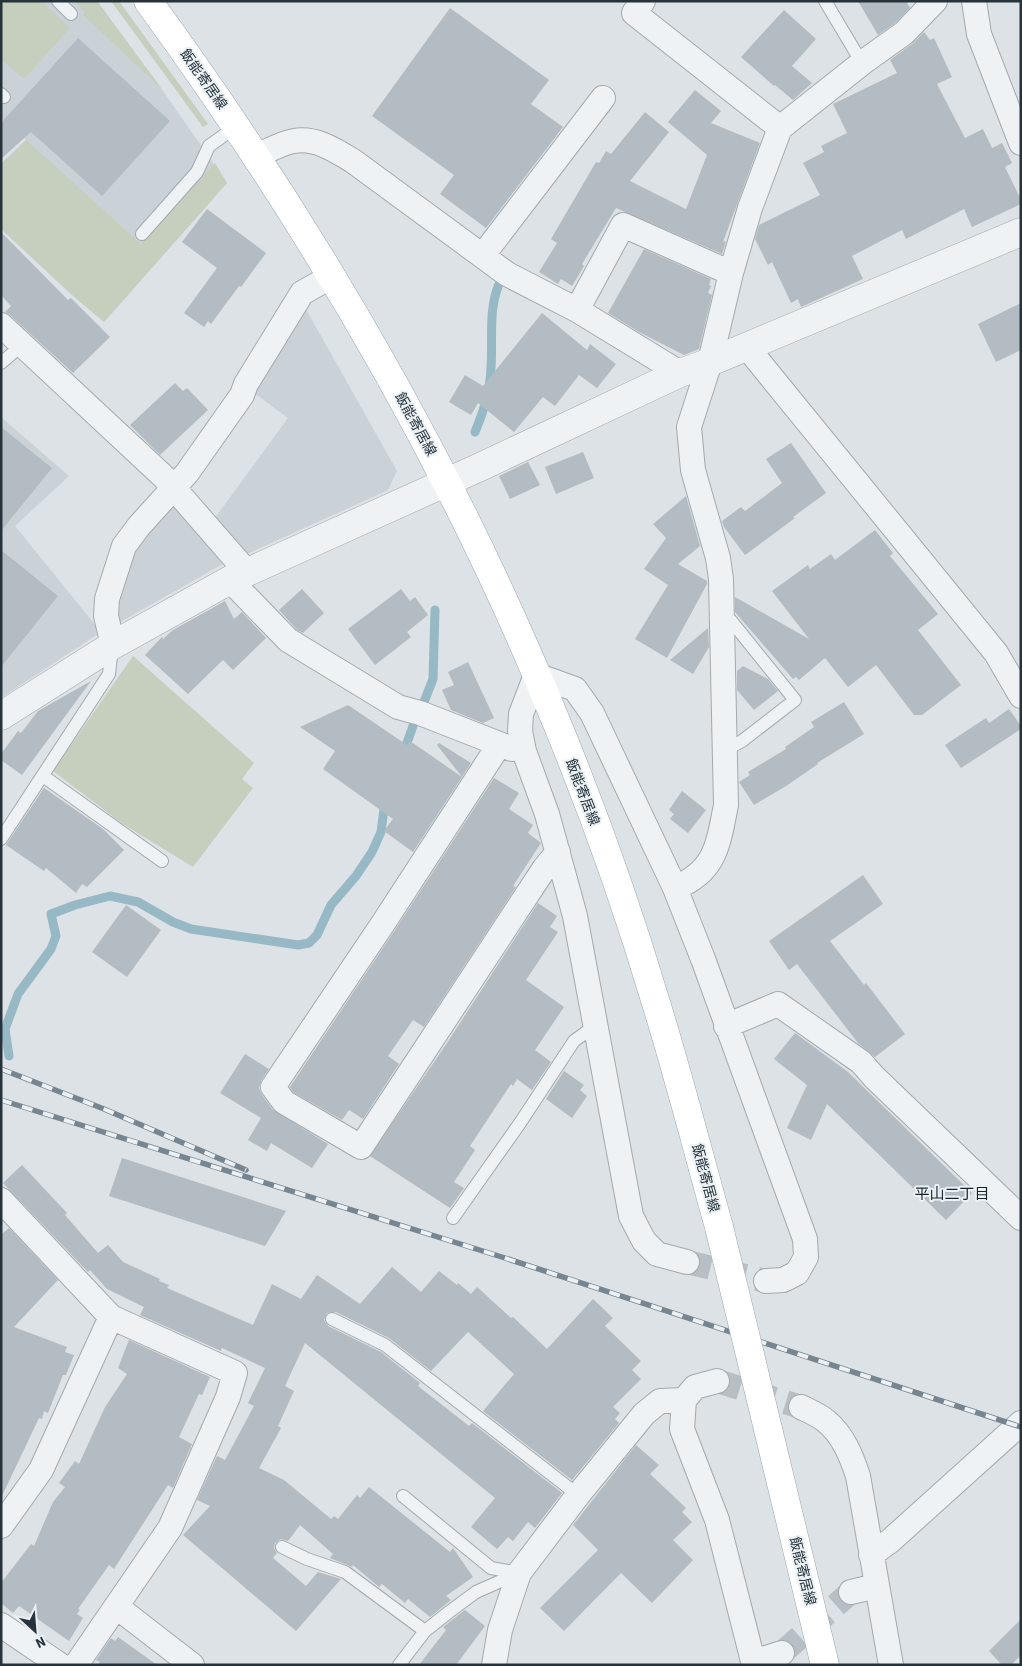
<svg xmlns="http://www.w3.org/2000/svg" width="1022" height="1666" font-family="'Source Sans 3','Noto Sans JP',sans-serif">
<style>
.built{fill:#cad2d7}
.green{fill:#c6cfbd}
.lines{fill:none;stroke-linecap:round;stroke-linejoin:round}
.stream{stroke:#97b9c6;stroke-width:9}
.building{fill:#b3bcc2}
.minor-tunnel{stroke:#b8bfc4;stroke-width:24;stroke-dasharray:24 12;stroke-linecap:butt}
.service-casing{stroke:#a2aaaf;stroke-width:14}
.minor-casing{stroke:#a2aaaf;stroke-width:26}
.tertiary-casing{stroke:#a2aaaf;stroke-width:29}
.primary-casing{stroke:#9ba9b1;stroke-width:29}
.service{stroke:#eef2f4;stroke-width:12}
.minor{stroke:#eef2f4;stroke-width:24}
.tertiary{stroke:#eef2f4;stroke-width:28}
.primary{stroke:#fff;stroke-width:28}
.rail-casing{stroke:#76858f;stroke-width:5.5}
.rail{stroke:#ebf1f4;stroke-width:4;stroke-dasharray:11;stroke-linecap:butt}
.primary-bridge-casing{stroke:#9ba9b1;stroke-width:29;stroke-linecap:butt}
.primary-bridge{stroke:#fff;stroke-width:28}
.labels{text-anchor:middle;stroke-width:4;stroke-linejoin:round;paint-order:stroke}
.street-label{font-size:14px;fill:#26333b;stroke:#ebf1f4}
.neighbourhood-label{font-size:15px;fill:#18242c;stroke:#ebf1f4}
</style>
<rect width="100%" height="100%" fill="#dce2e6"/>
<!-- built -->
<path class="built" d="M 1,1 L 97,1 L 161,88 L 227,183 L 104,322 L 71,294 L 1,229 L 1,164 L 26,140 L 1,119 Z
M 303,304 L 397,471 L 388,490 L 247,554 L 212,522 L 288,418 L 250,390 Z
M 1,417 L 69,476 L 15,526 L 101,632 L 1,698 Z
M 174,497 L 228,561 L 115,625 L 114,598 L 129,548 Z"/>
<!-- green -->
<path class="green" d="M 1,1 L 41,1 L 70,28 L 24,79 L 1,59 Z
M 74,1 L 97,1 L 161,88 L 83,15 L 85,12 Z
M 111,1 L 119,1 L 208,124 L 203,127 Z
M 26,140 L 141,244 L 215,163 L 227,183 L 104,322 L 71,294 L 1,229 L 1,164 Z
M 133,656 L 254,763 L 242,779 L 253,788 L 193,867 L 123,824 L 53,771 Z"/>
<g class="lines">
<!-- stream -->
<path class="stream" d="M 475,432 C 484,410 490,392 491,368 C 493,339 488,311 499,284
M 424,702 L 433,679 L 435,610
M 403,754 L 413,726
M 9,1056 L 5,1029 L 18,994 L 51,949 L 56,936 L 51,914 L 75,905 L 110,896 L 138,902 L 173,922 L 191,929 L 298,945 L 309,943 L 317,935 L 331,905 L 356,876 L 372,852 L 381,832 L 385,801"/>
</g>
<!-- building -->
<path class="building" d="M 858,1 L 906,1 L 910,8 L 895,23 L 878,35 Z
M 450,8 L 549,80 L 531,104 L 563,127 L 486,228 L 440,194 L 454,175 L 372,116 Z
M 784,10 L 816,39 L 792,66 L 812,83 L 793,100 L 775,85 L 774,86 L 741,57 Z
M 924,32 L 930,40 L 934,38 L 952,77 L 937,84 L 965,138 L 983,129 L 992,148 L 1002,143 L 1012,163 L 1005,167 L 1021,200 L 1021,204 L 972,227 L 964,209 L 906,239 L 902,230 L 852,256 L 863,279 L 801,307 L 798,299 L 791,303 L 772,262 L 768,265 L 755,239 L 759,225 L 820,195 L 803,163 L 824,152 L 821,146 L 847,133 L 833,104 L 897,73 L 890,60 L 912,44 Z
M 78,38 L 170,121 L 102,196 L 31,132 L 1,159 L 1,123 Z
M 695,90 L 721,111 L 711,123 L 760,143 L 723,242 L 726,241 L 722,254 L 616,208 L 582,264 L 584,266 L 572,286 L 561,279 L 558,284 L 539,272 L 557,243 L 551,239 L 596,162 L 599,163 L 606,151 L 611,154 L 645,112 L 669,132 L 630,181 L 686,209 L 707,155 L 668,122 Z
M 207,209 L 266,253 L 241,287 L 239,286 L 211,324 L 208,321 L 204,327 L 184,313 L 217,268 L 182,242 Z
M 1,232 L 68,300 L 71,298 L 110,337 L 73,373 L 10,315 L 5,312 L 11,306 L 1,295 Z
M 644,249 L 711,279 L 709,285 L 711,286 L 708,293 L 712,295 L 699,349 L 684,355 L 639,332 L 608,313 Z
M 1021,303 L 1021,350 L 996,362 L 978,324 Z
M 542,313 L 587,350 L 590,344 L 616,364 L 597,388 L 579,375 L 555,406 L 543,397 L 514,432 L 478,403 L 471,415 L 449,402 L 465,375 L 483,386 Z
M 175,383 L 183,391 L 187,388 L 208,410 L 160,455 L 130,425 Z
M 1,427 L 52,468 L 1,531 Z
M 791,443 L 826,493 L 793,517 L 795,518 L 745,555 L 724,527 L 722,521 L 741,507 L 745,511 L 782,483 L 766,459 Z
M 583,452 L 594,478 L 556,494 L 545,467 Z
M 528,462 L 540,485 L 510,499 L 499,476 Z
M 686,496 L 700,546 L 678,564 L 707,581 L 707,584 L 667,658 L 635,639 L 668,585 L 644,569 L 666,538 L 653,524 Z
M 875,530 L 893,553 L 890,556 L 938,614 L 918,630 L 961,685 L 922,715 L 914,715 L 876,665 L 848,687 L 825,658 L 799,680 L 796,677 L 793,679 L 735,612 L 735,597 L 809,639 L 772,591 L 808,565 L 810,569 L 831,554 L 835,560 Z
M 1,550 L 58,596 L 1,667 Z
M 302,589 L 324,613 L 303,633 L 297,630 L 279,610 Z
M 401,589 L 410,601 L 415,597 L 428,615 L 407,632 L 411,637 L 375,665 L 348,629 Z
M 225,601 L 234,619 L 242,612 L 266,638 L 233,670 L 223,660 L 188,694 L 145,655 L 162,637 L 163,639 L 173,630 Z
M 708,628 L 709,647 L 693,674 L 670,660 Z
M 468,662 L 494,718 L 483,723 L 451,710 L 442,690 L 454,685 L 448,672 Z
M 743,666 L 768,679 L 778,691 L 754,710 L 737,690 L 737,671 Z
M 91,681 L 22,775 L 1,760 L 1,754 L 18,731 L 21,733 L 38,711 Z
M 844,702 L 864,734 L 817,763 L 818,764 L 786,786 L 754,805 L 739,782 L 750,775 L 748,772 L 786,749 L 785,747 L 814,727 L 811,722 Z
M 348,705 L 407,745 L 410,741 L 462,777 L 413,852 L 384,831 L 393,819 L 323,769 L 335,751 L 300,727 Z
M 1009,709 L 1021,726 L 1021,729 L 961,768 L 945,745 L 986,718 L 989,723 Z
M 439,743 L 471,763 L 462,777 L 437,745 Z
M 494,778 L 519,793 L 509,809 L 533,825 L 528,833 L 541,843 L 513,886 L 516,887 L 424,1027 L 413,1020 L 388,1056 L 399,1064 L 363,1119 L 349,1110 L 342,1120 L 293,1092 L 290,1087 L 395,930 Z
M 44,788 L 103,829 L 124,850 L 87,887 L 82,884 L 76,893 L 46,868 L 44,871 L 6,845 Z
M 682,791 L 706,810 L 688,833 L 670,819 L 674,814 L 669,810 Z
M 863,875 L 883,904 L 830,941 L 864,985 L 866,983 L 905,1034 L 875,1057 L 858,1043 L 797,964 L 789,970 L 769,941 Z
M 538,903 L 557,916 L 550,927 L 558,932 L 526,980 L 564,1007 L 535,1050 L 551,1062 L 532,1090 L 517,1079 L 513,1086 L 511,1084 L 470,1146 L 475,1150 L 454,1182 L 464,1188 L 450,1208 L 370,1156 L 447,1043 Z
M 126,905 L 161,930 L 127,977 L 92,952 Z
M 795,1033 L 848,1072 L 972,1193 L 946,1220 L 827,1104 L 811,1140 L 787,1128 L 807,1085 L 774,1059 Z
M 245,1054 L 269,1069 L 262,1079 L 259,1088 L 262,1095 L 273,1110 L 328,1144 L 312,1168 L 271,1143 L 267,1151 L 248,1140 L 261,1118 L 220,1093 Z
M 564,1071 L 584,1085 L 580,1090 L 587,1096 L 572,1118 L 546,1099 Z
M 122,1158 L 286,1211 L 265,1246 L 109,1196 Z
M 22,1165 L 67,1213 L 65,1215 L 98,1253 L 108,1245 L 123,1262 L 160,1279 L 159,1281 L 169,1285 L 167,1288 L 253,1325 L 272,1284 L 301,1299 L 317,1275 L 360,1304 L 392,1267 L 421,1292 L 439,1271 L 457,1285 L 458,1283 L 471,1294 L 477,1287 L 511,1318 L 513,1317 L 547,1349 L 593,1299 L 613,1318 L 605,1326 L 641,1361 L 632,1370 L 641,1379 L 613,1407 L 620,1413 L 615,1419 L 619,1423 L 572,1480 L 483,1411 L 514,1374 L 468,1332 L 431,1371 L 389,1338 L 336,1312 L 327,1313 L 324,1320 L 328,1326 L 381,1352 L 420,1383 L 418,1386 L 469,1426 L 472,1423 L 562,1493 L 535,1528 L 528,1522 L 513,1541 L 508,1537 L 497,1549 L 471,1527 L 495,1498 L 305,1343 L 285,1386 L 294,1391 L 278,1426 L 281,1428 L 259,1468 L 284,1480 L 331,1519 L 334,1516 L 338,1519 L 357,1495 L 360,1498 L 369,1487 L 450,1552 L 453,1548 L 473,1577 L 446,1596 L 451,1600 L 430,1617 L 408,1599 L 405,1603 L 382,1584 L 379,1587 L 353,1565 L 352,1567 L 330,1558 L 333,1554 L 300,1525 L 288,1541 L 281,1539 L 275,1543 L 274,1548 L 277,1553 L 273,1558 L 306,1586 L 318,1572 L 341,1579 L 296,1631 L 183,1535 L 210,1506 L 197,1500 L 217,1456 L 225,1460 L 254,1406 L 248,1403 L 265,1368 L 222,1348 L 221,1351 L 140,1315 L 144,1307 L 107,1289 L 90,1270 L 88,1272 L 3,1183 Z
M 9,1228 L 58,1280 L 14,1327 L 67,1347 L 65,1352 L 74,1355 L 66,1375 L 63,1375 L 48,1413 L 44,1411 L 42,1419 L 39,1418 L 1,1498 L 1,1235 Z
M 129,1340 L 210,1377 L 202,1395 L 199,1394 L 179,1437 L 192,1444 L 173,1488 L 168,1485 L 114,1569 L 109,1565 L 78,1609 L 80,1610 L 77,1614 L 83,1618 L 69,1641 L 19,1606 L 13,1613 L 1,1603 L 1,1583 L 31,1544 L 34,1546 L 53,1502 L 65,1487 L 59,1483 L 75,1461 L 79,1464 L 105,1407 L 127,1374 L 118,1368 Z
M 636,1445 L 659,1465 L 650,1474 L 686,1508 L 682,1512 L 692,1522 L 673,1540 L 693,1560 L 652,1603 L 621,1573 L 564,1631 L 540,1608 L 598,1550 L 573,1525 Z
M 465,1610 L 485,1626 L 456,1665 L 419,1665 L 446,1630 L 443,1627 Z
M 1021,1619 L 1021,1655 L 1011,1665 L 1002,1665 L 989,1651 Z
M 118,1637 L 157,1665 L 98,1665 L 100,1662 L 96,1660 L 111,1638 L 115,1641 Z"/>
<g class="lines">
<!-- minor-tunnel -->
<path class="minor-tunnel" d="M 687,1262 L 766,1281
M 717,1381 L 801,1407
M 782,1653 L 851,1592"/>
<defs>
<path id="service" d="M 58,1 L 71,14
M 825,1 L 862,63
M 1,94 L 4,97
M 142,234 L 197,172 L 209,146 L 237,126
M 1,363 L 22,345
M 724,612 L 795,700 L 742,741 L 724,751
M 43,776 L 162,861
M 1,839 L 109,674 L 112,647
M 453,1218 L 520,1123 L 574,1041 L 596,1025
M 332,1319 L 385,1345 L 578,1495
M 403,1496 L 491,1568 L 519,1573
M 282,1547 L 307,1559 L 345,1572 L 425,1631
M 399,1665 L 425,1631 L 449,1612 L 476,1592 L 519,1573"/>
<path id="minor" d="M 643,1 L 634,13 L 780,128
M 974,1 L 979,34 L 1021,143
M 257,156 C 268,151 281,143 294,141 C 315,137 335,150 353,161 L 507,274 L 577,310 L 680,373
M 483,255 L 603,98
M 577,310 L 623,225 L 731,273
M 1,325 L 165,478 L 247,572
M 746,346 L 996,653 L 1021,696
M 230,580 L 288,640 L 398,707 L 420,713 L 512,749
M 113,645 L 106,616 L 107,599 L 124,546 L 139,526 L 187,473 L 242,395 L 246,384 L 302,293 L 332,276
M 499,745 L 384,922 L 273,1087 L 284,1102 L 361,1147 L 544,869 L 558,852
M 675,888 C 716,871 718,845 726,805 L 721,579 L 718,558 L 693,470 L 689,427 L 710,362 L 731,273 L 750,208 L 780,128 L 862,63 L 904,33 L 935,1
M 726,1026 L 778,1004 L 861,1062 L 874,1077 L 1021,1218
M 1,1200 L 111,1317 L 235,1373 L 228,1397 L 170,1528 L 76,1665
M 687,1262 L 657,1254 L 644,1241 L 631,1216 L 575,916 L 547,814 L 524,751 L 520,731 L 521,714 L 536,675 L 575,689 L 592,713 L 675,888 L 703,959 L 805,1239 L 806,1257 L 797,1273 L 783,1280 L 766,1281
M 717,1381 L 695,1387 L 684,1400 L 682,1429 L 717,1520 L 754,1665
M 801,1407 C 809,1411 819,1415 826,1421 C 843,1435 851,1455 858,1476 L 891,1665
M 1,1526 L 41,1470 L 111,1317
M 871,1555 L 890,1541 L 1021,1423
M 851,1592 L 877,1586
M 117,1607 L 192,1665
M 1,1625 L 60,1665
M 753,1662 L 782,1653
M 494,1665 L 500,1630 L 519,1573 L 578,1495 L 644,1414 L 660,1401 L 684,1400"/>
<path id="tertiary" d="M 1,716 L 113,645 L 230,580 L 478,468 L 680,373 L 710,362 L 1021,232"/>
<path id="primary" d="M 148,1 C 313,227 453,466 558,726 C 595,816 628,909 656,1003 C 679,1077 698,1152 719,1227
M 768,1429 L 825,1665"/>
</defs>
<!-- service casing -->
<use href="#service" class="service-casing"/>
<!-- minor casing -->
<use href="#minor" class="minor-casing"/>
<!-- tertiary casing -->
<use href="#tertiary" class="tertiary-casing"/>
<!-- primary casing -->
<use href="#primary" class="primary-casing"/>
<!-- service -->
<use href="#service" class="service"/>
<!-- minor -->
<use href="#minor" class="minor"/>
<!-- tertiary -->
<use href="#tertiary" class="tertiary"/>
<!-- primary -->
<use href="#primary" class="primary"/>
<defs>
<path id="rail" d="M 1,1069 L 104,1109 L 246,1170
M 1,1100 L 505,1258 L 1021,1427"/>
</defs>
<!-- rail casing -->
<use href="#rail" class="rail-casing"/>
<!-- rail -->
<use href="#rail" class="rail"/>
<defs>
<path id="primary-bridge" d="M 719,1227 L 768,1429"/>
</defs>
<!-- primary-bridge casing -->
<use href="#primary-bridge" class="primary-bridge-casing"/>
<!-- primary-bridge -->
<use href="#primary-bridge" class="primary-bridge"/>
</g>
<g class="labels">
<!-- street labels -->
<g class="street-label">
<text transform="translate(204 79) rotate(55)" y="5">飯能寄居線</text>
<text transform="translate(416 424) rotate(61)" y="5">飯能寄居線</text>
<text transform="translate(583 792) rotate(69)" y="5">飯能寄居線</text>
<text transform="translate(706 1178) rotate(75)" y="5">飯能寄居線</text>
<text transform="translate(803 1571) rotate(76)" y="5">飯能寄居線</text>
</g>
<!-- neighbourhood labels -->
<g class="neighbourhood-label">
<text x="952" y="1199">平山二丁目</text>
</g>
</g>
<!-- border -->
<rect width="1022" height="1666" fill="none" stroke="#26333b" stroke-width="5"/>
<!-- north arrow -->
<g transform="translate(35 1631) rotate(154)" stroke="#ebf1f4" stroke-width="4" paint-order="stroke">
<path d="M0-4L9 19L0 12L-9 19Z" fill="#26333b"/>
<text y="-8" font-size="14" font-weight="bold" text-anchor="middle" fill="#26333b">N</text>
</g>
</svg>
